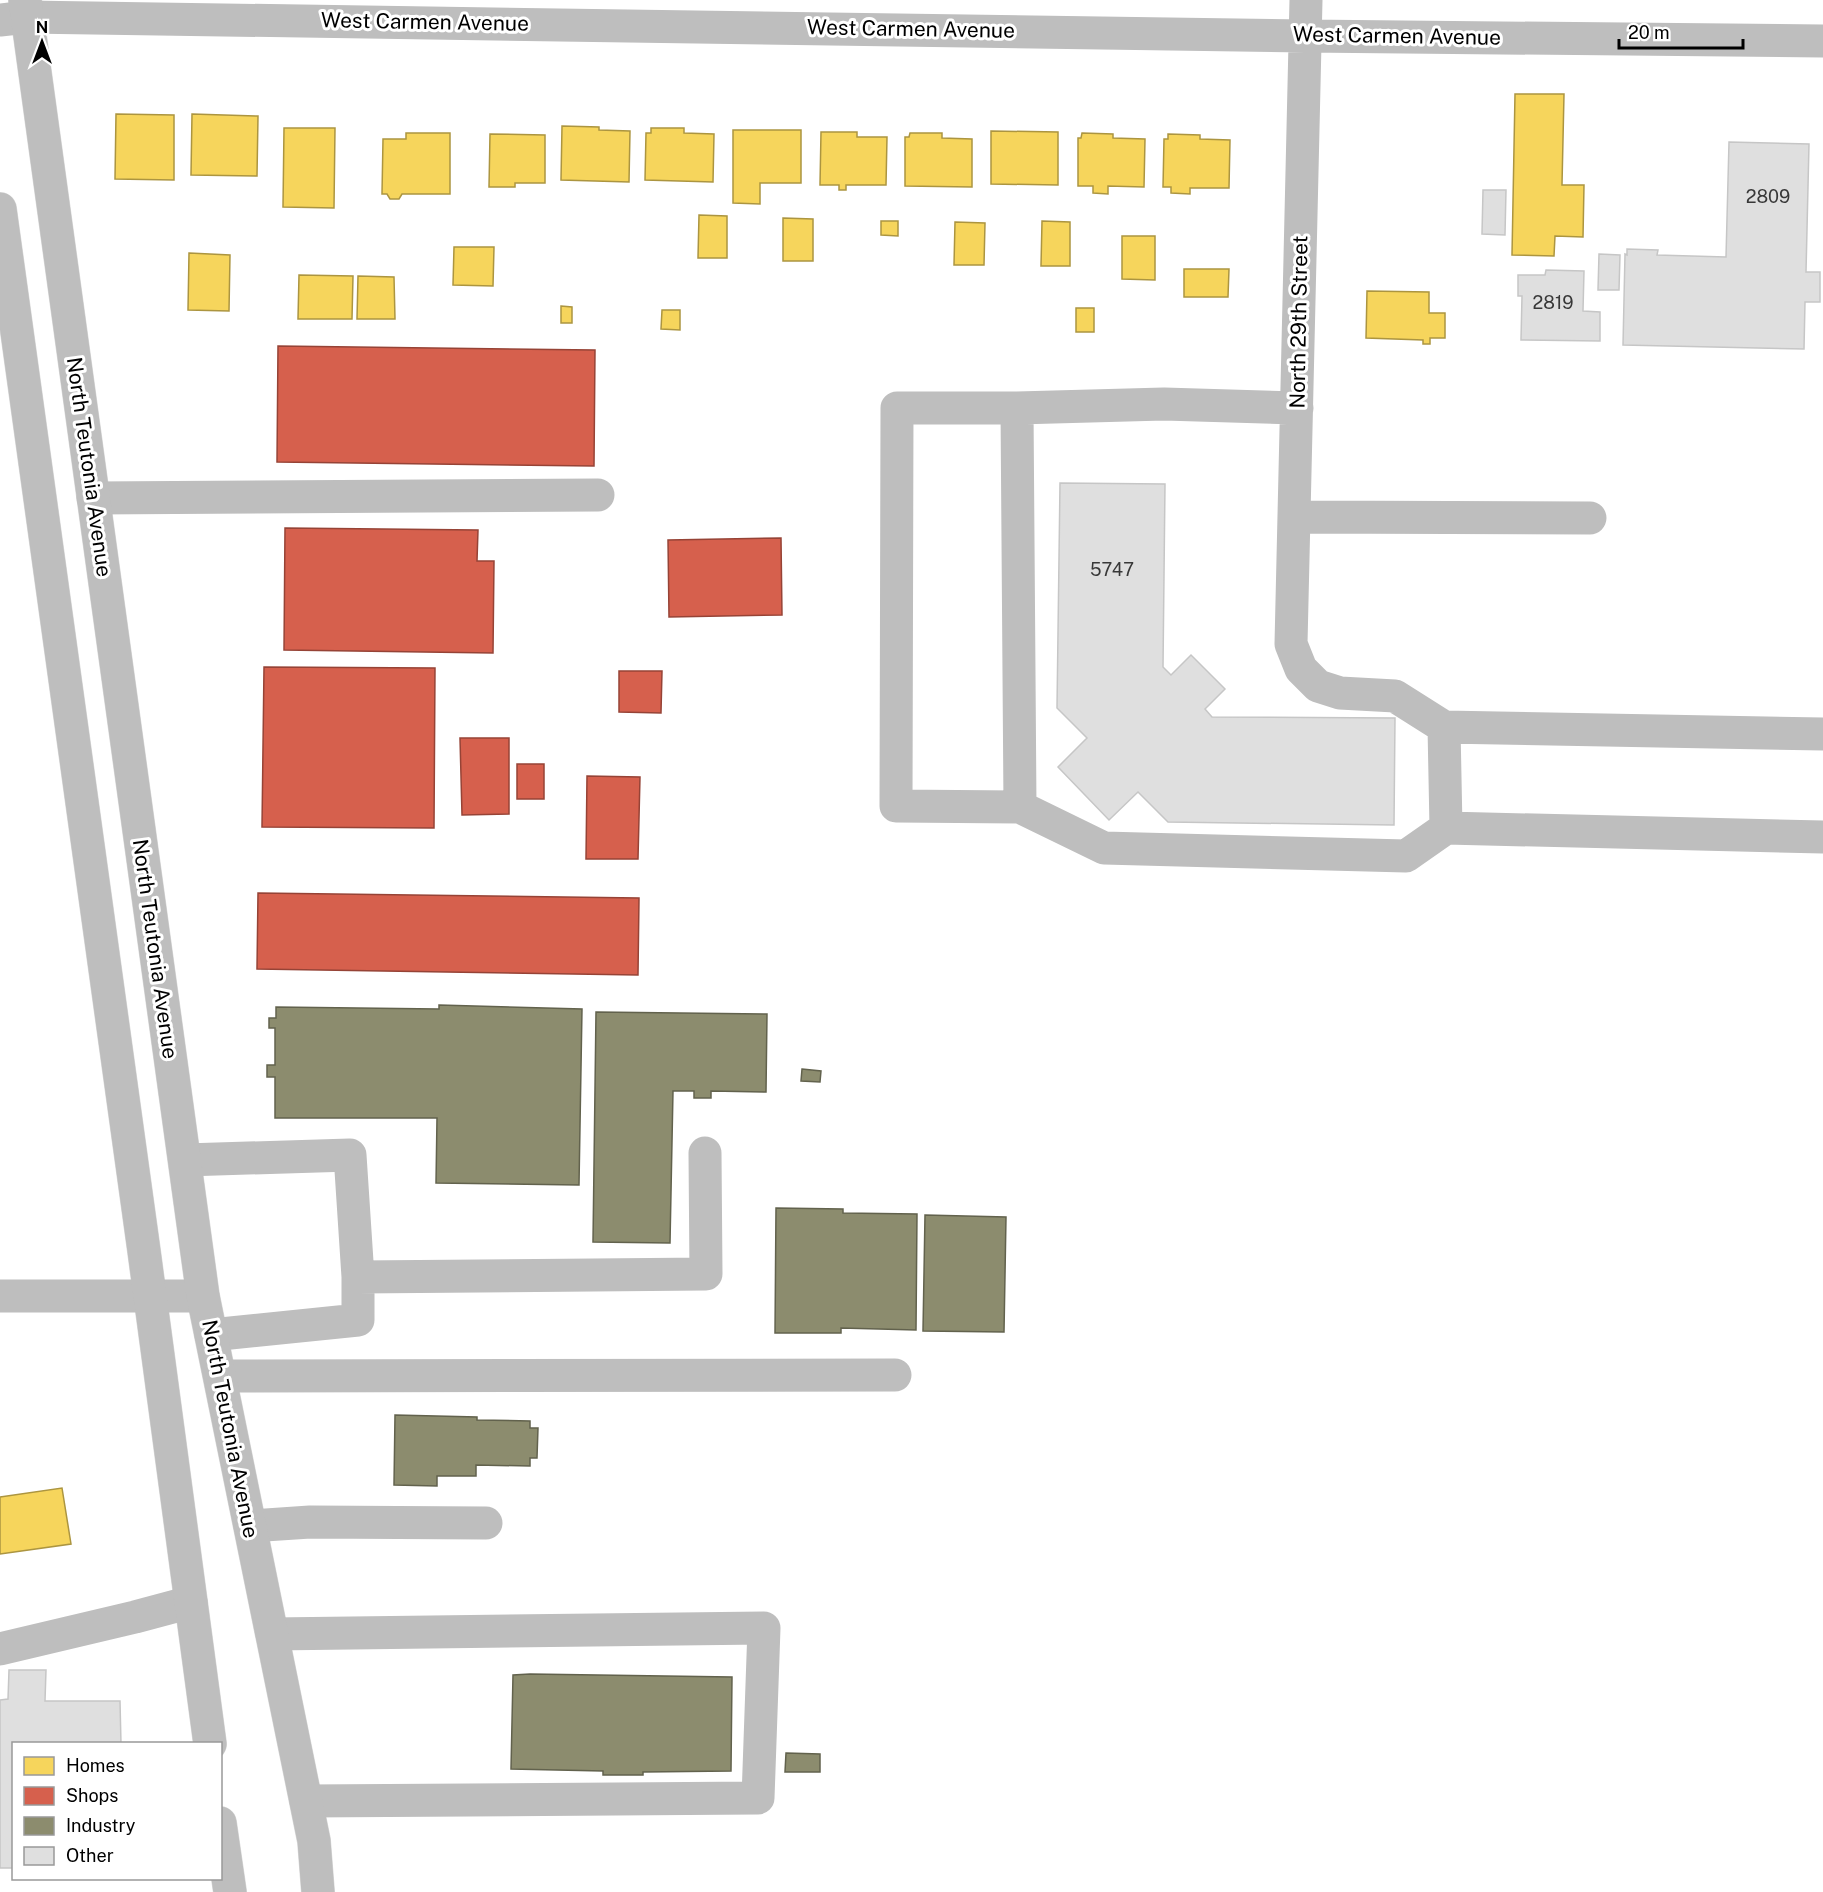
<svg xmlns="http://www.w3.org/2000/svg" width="1823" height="1892" font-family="'Public Sans',sans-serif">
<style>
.homes{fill:#f6d55c;stroke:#ac9540;stroke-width:1.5}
.shops{fill:#d6604d;stroke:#964336;stroke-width:1.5}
.industry{fill:#8c8c6e;stroke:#62624d;stroke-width:1.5}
.building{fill:#dfdfdf;stroke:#c6c6c6;stroke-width:1.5}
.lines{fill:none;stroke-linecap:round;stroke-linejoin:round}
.major-casing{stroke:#dbdbdb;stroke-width:34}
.minor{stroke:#bebebe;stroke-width:33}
.major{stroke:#bebebe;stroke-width:33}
.labels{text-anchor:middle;stroke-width:6;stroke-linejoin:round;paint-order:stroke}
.number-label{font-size:18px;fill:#383838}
.street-label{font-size:21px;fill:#000;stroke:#fff}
</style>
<rect width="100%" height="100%" fill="#fff"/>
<!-- homes -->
<path class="homes" d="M 1515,94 L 1564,94 L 1562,185 L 1584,185 L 1583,237 L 1555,236 L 1554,256 L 1512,255 Z
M 116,114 L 174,115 L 174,180 L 115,179 Z
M 192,114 L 258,116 L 257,176 L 191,175 Z
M 562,126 L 599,127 L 599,130 L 630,131 L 629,182 L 561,180 Z
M 284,128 L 335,128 L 334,208 L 283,207 Z
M 651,128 L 684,128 L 684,133 L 714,134 L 713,182 L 645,180 L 646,133 L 651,133 Z
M 733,130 L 801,130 L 801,183 L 760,183 L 760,204 L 733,203 Z
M 991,131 L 1058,132 L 1058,185 L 991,184 Z
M 821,132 L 857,132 L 857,137 L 887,137 L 886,185 L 846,185 L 846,190 L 839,190 L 839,185 L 820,185 Z
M 406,133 L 450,133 L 450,194 L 402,194 L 399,199 L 390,199 L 387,194 L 382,194 L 383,139 L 406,139 Z
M 910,133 L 942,133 L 942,138 L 972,139 L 972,187 L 905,186 L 905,137 L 909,137 Z
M 1082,133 L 1113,134 L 1113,138 L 1145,139 L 1144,187 L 1108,186 L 1108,194 L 1093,193 L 1093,186 L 1078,186 L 1078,138 L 1081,138 Z
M 490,134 L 545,135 L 545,183 L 515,183 L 515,187 L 489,187 Z
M 1168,134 L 1200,135 L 1200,139 L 1230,140 L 1229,188 L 1190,188 L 1190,194 L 1171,193 L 1171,187 L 1163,187 L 1164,139 L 1168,139 Z
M 699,215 L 727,216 L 727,258 L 698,258 Z
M 783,218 L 813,219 L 813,261 L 783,261 Z
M 881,221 L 898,221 L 898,236 L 881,235 Z
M 1042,221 L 1070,222 L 1070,266 L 1041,266 Z
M 955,222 L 985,223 L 984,265 L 954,265 Z
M 1122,236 L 1155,236 L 1155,280 L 1122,279 Z
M 454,247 L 494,247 L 493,286 L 453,285 Z
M 189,253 L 230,255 L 229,311 L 188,310 Z
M 1184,269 L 1229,269 L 1228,297 L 1184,297 Z
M 299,275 L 353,276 L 352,319 L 298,319 Z
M 358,276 L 394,277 L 395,319 L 357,319 Z
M 1367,291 L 1429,292 L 1429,313 L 1445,313 L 1445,338 L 1430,338 L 1430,344 L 1423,344 L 1423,340 L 1366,338 Z
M 561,306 L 572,307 L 572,323 L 561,323 Z
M 1076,308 L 1094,308 L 1094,332 L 1076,332 Z
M 662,310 L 680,310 L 680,330 L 661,329 Z
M 62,1488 L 71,1544 L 0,1554 L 0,1497 Z"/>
<!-- shops -->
<path class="shops" d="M 278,346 L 595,350 L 594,466 L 277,462 Z
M 285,528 L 478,530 L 477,561 L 494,561 L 493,653 L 284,650 Z
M 781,538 L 782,615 L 669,617 L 668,540 Z
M 264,667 L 435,668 L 434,828 L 262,827 Z
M 619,671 L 662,671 L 661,713 L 619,712 Z
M 460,738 L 509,738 L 509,814 L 462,815 Z
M 517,764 L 544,764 L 544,799 L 517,799 Z
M 587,776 L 640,777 L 638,859 L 586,859 Z
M 258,893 L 639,898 L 638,975 L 257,969 Z"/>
<!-- industry -->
<path class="industry" d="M 439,1005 L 582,1009 L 579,1185 L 436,1183 L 437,1118 L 275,1118 L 275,1077 L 267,1077 L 267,1065 L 275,1065 L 275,1028 L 269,1028 L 269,1018 L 276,1018 L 276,1007 L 439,1009 Z
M 596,1012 L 767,1014 L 766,1092 L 711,1091 L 711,1098 L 694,1098 L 694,1091 L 673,1091 L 670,1243 L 593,1242 Z
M 802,1069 L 821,1071 L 820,1082 L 801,1081 Z
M 776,1208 L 843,1209 L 843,1213 L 917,1214 L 916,1330 L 841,1328 L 841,1333 L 775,1333 Z
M 925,1215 L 1006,1217 L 1004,1332 L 923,1331 Z
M 395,1415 L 477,1417 L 477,1420 L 530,1421 L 530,1428 L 538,1428 L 537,1458 L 530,1458 L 530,1466 L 476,1465 L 476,1476 L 437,1476 L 437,1486 L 394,1485 Z
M 530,1674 L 732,1677 L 731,1771 L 643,1772 L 643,1775 L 603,1775 L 603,1771 L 511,1769 L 513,1675 Z
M 786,1753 L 820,1754 L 820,1772 L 785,1772 Z"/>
<!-- building -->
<path class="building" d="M 1729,142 L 1809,144 L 1806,272 L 1820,272 L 1820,302 L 1805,302 L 1804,349 L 1623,345 L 1625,254 L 1627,255 L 1627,249 L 1658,250 L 1657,255 L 1726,257 Z
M 1483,190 L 1506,190 L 1505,235 L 1482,234 Z
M 1599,254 L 1620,255 L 1619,290 L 1598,290 Z
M 1546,270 L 1584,271 L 1583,311 L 1600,312 L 1600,341 L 1521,340 L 1522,296 L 1518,296 L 1518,275 L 1545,275 Z
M 1060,483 L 1165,484 L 1163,667 L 1171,675 L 1191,655 L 1225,689 L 1205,709 L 1212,717 L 1395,718 L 1394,825 L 1168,822 L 1138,792 L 1109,820 L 1058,767 L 1087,738 L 1057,708 Z
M 9,1670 L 46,1670 L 45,1701 L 120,1701 L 121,1744 L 14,1744 L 14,1868 L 0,1868 L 0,1700 L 8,1699 Z"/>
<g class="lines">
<defs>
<path id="major" d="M 25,0 L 203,1296 L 314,1841 L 318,1892
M 0,209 L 144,1251 L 210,1744
M 220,1823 L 230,1892"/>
</defs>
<!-- major casing -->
<use href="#major" class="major-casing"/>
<!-- minor -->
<path class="minor" d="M 1306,0 L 1291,644 L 1301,669 L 1318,686 L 1340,693 L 1395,696 L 1444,727
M 0,20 L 27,17 L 1306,36 L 1823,41
M 1017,408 L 897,408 L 896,806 L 1020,807
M 1297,408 L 1164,404 L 1017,408 L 1020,807 L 1104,848 L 1406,856 L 1446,828 L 1823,837
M 93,498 L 598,495
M 1294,517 L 1590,518
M 1446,828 L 1444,727 L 1823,734
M 185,1160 L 350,1155 L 358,1277 L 358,1320 L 211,1335
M 358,1277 L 706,1274 L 705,1153
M 0,1296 L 203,1296
M 220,1376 L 895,1375
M 250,1526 L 310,1522 L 486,1523
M 272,1634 L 764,1628 L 758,1798 L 306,1801
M 0,1649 L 135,1617 L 191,1602"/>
<!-- major -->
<use href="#major" class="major"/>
</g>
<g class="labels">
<!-- number labels -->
<g class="number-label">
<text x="1768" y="203">2809</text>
<text x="1553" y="309">2819</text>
<text x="1112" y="576">5747</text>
</g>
<!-- street labels -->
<g class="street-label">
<text transform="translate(425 22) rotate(1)" y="7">West Carmen Avenue</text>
<text transform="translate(911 29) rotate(1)" y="7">West Carmen Avenue</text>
<text transform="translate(1397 36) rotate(1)" y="7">West Carmen Avenue</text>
<text transform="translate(1299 322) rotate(-89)" y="7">North 29th Street</text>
<text transform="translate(89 467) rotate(82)" y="7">North Teutonia Avenue</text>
<text transform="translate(155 949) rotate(82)" y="7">North Teutonia Avenue</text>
<text transform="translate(230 1429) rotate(79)" y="7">North Teutonia Avenue</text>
</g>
</g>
<!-- legend -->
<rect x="12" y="1742" width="210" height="138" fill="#ffffff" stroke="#999999" stroke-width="1.5"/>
<rect x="24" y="1757" width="30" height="18" fill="#f6d55c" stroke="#999999" stroke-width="1.5"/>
<text x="66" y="1772" font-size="18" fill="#000000">Homes</text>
<rect x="24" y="1787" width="30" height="18" fill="#d6604d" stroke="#999999" stroke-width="1.5"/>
<text x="66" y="1802" font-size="18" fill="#000000">Shops</text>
<rect x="24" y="1817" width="30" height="18" fill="#8c8c6e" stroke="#999999" stroke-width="1.5"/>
<text x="66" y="1832" font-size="18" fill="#000000">Industry</text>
<rect x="24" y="1847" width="30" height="18" fill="#dfdfdf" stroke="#999999" stroke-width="1.5"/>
<text x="66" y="1862" font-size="18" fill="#000000">Other</text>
<!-- north arrow -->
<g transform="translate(42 42)" stroke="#ffffff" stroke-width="4.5" paint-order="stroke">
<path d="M0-4.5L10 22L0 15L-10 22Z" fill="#000000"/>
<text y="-9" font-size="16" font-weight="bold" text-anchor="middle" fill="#000000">N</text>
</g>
<!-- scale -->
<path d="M1619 39v9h124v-9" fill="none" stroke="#000000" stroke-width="3"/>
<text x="1628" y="39" font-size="18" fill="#000000" stroke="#ffffff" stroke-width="4.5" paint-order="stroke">20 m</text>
</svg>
